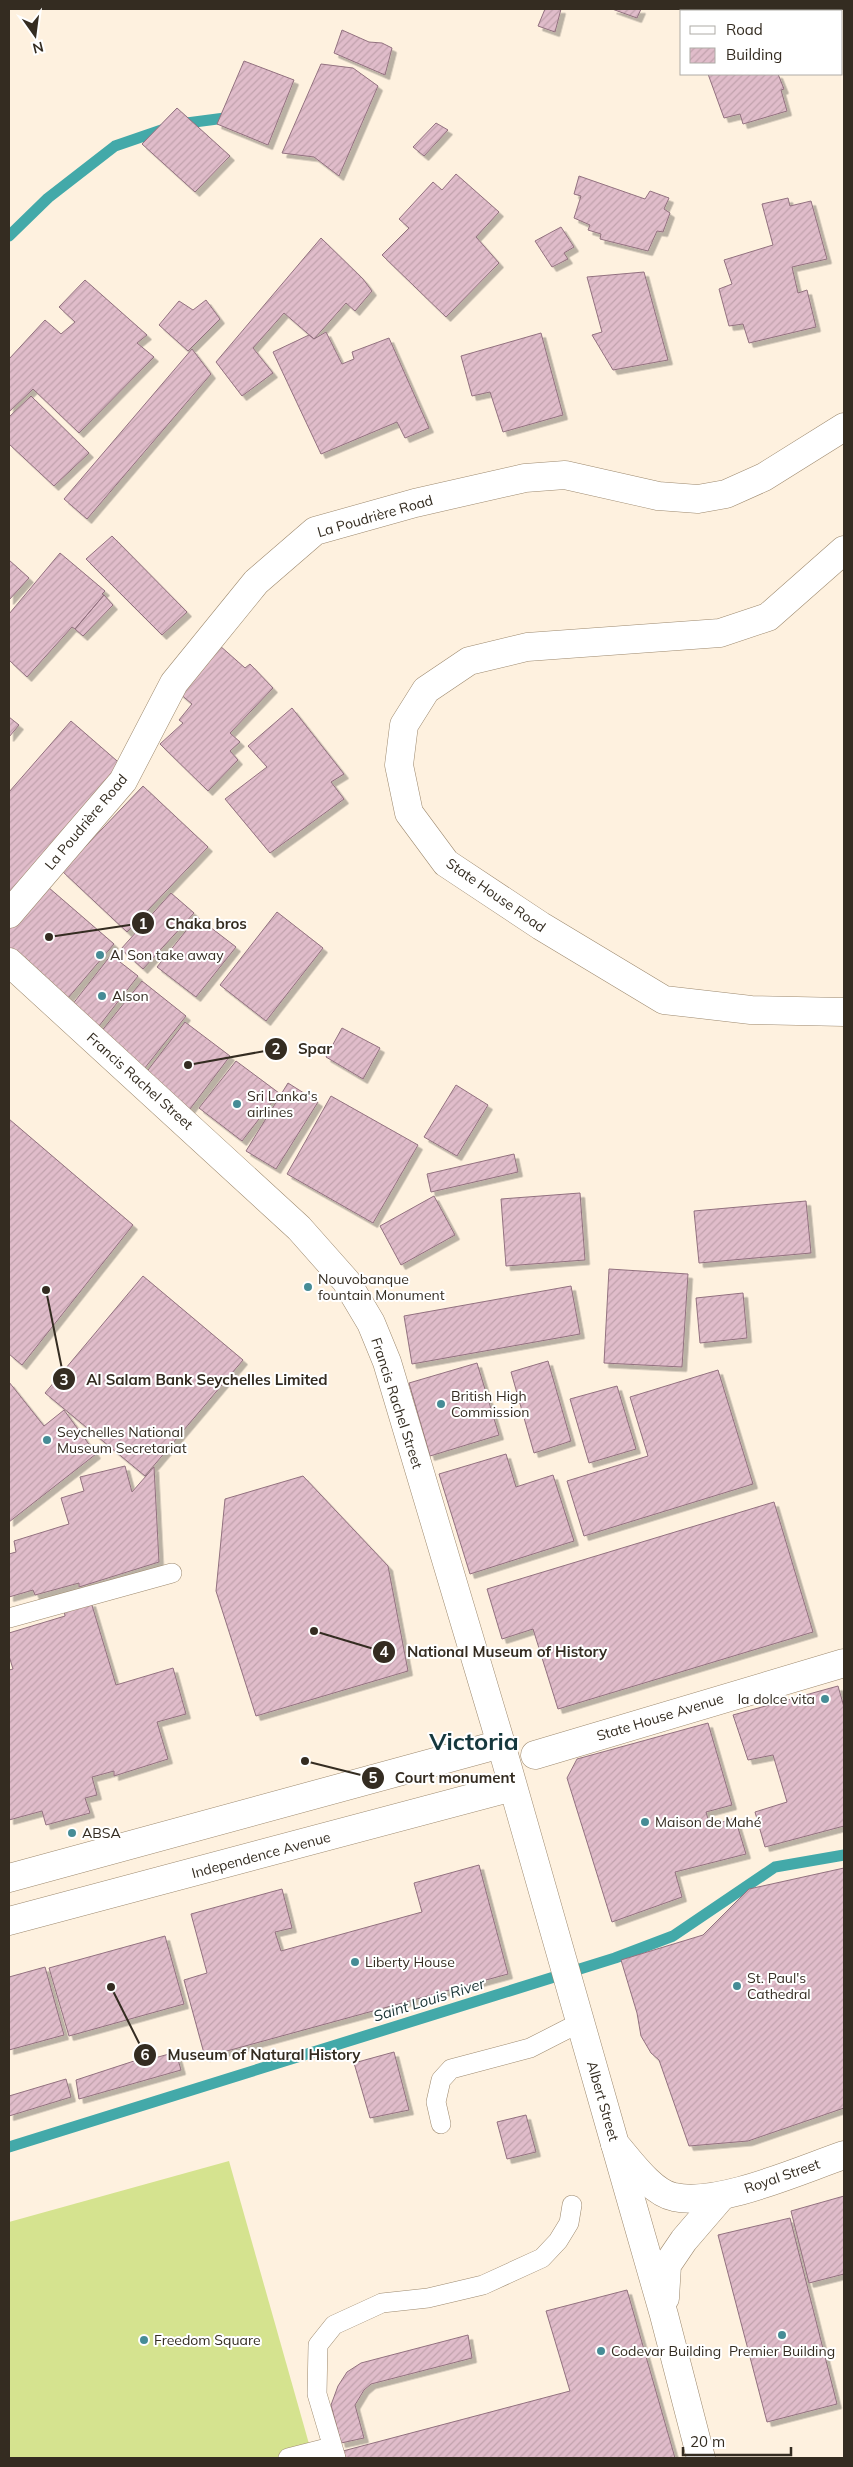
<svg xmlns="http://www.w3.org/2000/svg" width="853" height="2467" font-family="Mulish,sans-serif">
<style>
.grass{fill:#d5e38f}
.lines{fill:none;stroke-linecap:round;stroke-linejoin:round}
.stream{stroke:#43a9a9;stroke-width:11}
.building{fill:url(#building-hatch);stroke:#92717f;filter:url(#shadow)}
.lane-casing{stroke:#9d896e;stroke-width:20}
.street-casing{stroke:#9d896e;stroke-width:29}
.secondary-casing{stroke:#9d896e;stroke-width:29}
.primary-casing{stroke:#9d896e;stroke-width:29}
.lane{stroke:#fff;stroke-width:19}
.street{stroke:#fff;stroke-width:28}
.secondary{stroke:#fff;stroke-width:28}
.primary{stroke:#fff;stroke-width:28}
.poi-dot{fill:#468c96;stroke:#fff;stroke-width:2}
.labels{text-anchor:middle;stroke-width:4;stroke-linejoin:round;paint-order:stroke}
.street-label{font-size:14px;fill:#342c21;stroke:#fff}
.poi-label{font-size:14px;fill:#342c21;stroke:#fff;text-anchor:start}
.water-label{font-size:15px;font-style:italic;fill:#1b3435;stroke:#fff}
.town-label{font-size:24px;font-weight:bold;fill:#16383d;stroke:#fff}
.leader{fill:none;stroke:#342c21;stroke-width:2}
.callout-dot{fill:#342c21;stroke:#fff;stroke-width:2}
.mark-label{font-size:15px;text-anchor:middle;font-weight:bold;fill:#fff}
.callout-label{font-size:15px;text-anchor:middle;font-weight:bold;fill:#342c21;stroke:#fff;stroke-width:4;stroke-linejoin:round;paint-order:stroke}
</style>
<defs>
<pattern id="building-hatch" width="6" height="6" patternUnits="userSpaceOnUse" patternTransform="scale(1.25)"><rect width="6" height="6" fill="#e0bcca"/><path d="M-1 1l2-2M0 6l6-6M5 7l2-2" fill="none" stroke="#c1a2ad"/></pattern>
<filter id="shadow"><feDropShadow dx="4.5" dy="4.5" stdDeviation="0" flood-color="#0004"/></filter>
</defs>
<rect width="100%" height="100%" fill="#fef1df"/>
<!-- grass -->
<path class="grass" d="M 229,2161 L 313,2458 L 9,2458 L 9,2222 Z"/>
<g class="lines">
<!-- stream -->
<path class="stream" d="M 9,236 L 48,198 L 115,146 L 179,124 L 225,118
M 9,2147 L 615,1958 L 673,1936 L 775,1867 L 844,1855"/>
</g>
<!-- building -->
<path class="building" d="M 545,9 L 561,9 L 555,32 L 538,26 Z
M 612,9 L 641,9 L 637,18 Z
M 342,30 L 369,42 L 382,43 L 392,48 L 385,75 L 334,53 Z
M 244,61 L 294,80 L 268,145 L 217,124 Z
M 321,64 L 353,68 L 378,86 L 339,176 L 314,157 L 282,153 Z
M 708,74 L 778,74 L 784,89 L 781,90 L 787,111 L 743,124 L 740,114 L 724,118 Z
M 177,108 L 230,156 L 195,192 L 142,144 Z
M 436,123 L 448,130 L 424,156 L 413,147 Z
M 456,174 L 499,212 L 476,237 L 499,263 L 446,317 L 382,255 L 409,228 L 399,219 L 433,182 L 442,190 Z
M 579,176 L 645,199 L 650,191 L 669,198 L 664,209 L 670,213 L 663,232 L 657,231 L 648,251 L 600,239 L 601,234 L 588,230 L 590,225 L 574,218 L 581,196 L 574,194 Z
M 788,198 L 790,206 L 811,201 L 827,259 L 792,267 L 798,293 L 807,290 L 816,327 L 749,343 L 743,324 L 729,326 L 719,289 L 732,284 L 724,260 L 773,245 L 762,204 Z
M 561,227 L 574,247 L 564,253 L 568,259 L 552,267 L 535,241 Z
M 321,238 L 363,279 L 372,291 L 355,311 L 346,303 L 314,339 L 284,313 L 253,348 L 273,373 L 242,396 L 216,362 Z
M 644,272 L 668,360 L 613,370 L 592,335 L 602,332 L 587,277 Z
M 85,280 L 147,335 L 137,343 L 154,357 L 79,433 L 33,389 L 9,412 L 9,359 L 45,320 L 61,334 L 75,322 L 59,307 Z
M 206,300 L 220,319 L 188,351 L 159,325 L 179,301 L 193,310 Z
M 326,332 L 342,364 L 354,359 L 352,352 L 389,338 L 429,428 L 405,438 L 397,422 L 321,454 L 273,352 L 309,335 L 314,339 Z
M 541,333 L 563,415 L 503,432 L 490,392 L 472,396 L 461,356 Z
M 192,349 L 211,374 L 87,519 L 64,499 Z
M 31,396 L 89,453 L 54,486 L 9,444 L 9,417 Z
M 112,536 L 187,612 L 162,635 L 86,559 Z
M 60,553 L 105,591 L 102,594 L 104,595 L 75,629 L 72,627 L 27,677 L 9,660 L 9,614 Z
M 9,560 L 29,578 L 9,600 Z
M 104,595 L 113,605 L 83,636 L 75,629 Z
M 219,645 L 245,668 L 250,664 L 273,688 L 230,733 L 240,742 L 230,751 L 238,760 L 208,791 L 160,744 L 183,723 L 179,720 L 192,704 L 179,693 Z
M 292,708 L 344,774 L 331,782 L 344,799 L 270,853 L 225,799 L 267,767 L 248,746 Z
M 9,717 L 19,725 L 9,737 Z
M 71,721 L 124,767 L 9,900 L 9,792 Z
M 143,786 L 208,847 L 127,932 L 62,871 Z
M 41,881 L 114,944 L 62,1005 L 9,960 L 9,919 Z
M 171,893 L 194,913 L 143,969 L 121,949 Z
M 277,912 L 323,948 L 266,1021 L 220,985 Z
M 197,917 L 236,947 L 196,997 L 157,967 Z
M 111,955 L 138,976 L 99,1026 L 72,1005 Z
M 142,981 L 186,1016 L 144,1069 L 100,1033 Z
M 185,1022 L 230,1056 L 190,1109 L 145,1074 Z
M 342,1028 L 380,1048 L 363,1079 L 326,1057 Z
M 236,1061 L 279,1093 L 242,1141 L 199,1108 Z
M 288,1083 L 318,1102 L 276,1169 L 246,1151 Z
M 456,1085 L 488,1105 L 457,1156 L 424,1137 Z
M 331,1096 L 418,1145 L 373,1223 L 287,1174 Z
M 9,1119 L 133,1225 L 22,1365 L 9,1354 Z
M 514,1154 L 518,1172 L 431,1192 L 427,1174 Z
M 580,1193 L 585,1260 L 506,1266 L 501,1199 Z
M 434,1196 L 455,1235 L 401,1265 L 380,1226 Z
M 806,1201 L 811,1253 L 699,1263 L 694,1211 Z
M 609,1269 L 688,1274 L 682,1367 L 604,1363 Z
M 143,1276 L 243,1360 L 145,1476 L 45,1393 Z
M 571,1286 L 580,1334 L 412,1364 L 404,1316 Z
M 743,1293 L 747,1338 L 700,1343 L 696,1298 Z
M 548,1361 L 571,1441 L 534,1453 L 511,1372 Z
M 477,1363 L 499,1435 L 430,1456 L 409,1383 Z
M 718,1370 L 753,1484 L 584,1536 L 567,1481 L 648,1456 L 630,1397 Z
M 9,1382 L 44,1426 L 64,1410 L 96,1454 L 9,1522 Z
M 617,1386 L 636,1449 L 589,1463 L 570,1399 Z
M 506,1454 L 516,1487 L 553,1475 L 574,1541 L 470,1574 L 439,1474 Z
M 125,1466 L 132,1492 L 154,1467 L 159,1562 L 79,1587 L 79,1583 L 35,1595 L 33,1590 L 9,1597 L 9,1554 L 16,1552 L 14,1541 L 69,1524 L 61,1498 L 84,1491 L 80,1477 Z
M 303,1476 L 388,1566 L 408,1671 L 256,1716 L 216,1591 L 225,1499 Z
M 774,1502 L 813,1632 L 558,1709 L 533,1629 L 502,1639 L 487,1589 Z
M 91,1602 L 116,1685 L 173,1668 L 186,1714 L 157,1722 L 168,1759 L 114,1776 L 114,1771 L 92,1777 L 97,1795 L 85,1798 L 90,1813 L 46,1825 L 42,1811 L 9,1820 L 9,1670 L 13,1669 L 9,1656 L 9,1633 L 65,1616 L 64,1610 Z
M 838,1686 L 844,1707 L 844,1826 L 765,1847 L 755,1812 L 787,1802 L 773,1755 L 748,1760 L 733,1715 Z
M 708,1723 L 732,1805 L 706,1812 L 710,1826 L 735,1818 L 746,1854 L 675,1872 L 682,1897 L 612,1922 L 567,1778 L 577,1759 Z
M 479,1865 L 508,1974 L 205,2057 L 184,1980 L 207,1973 L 191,1914 L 282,1889 L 292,1928 L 275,1932 L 281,1951 L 422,1912 L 414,1883 Z
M 844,1868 L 844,2108 L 748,2141 L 689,2146 L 659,2060 L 651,2053 L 641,2036 L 637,2013 L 621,1960 L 703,1935 L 749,1889 Z
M 165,1936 L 184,2004 L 69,2036 L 49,1968 Z
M 45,1967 L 64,2035 L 9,2050 L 9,1977 Z
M 176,2052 L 181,2070 L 79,2099 L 76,2080 L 134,2061 L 137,2063 Z
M 394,2052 L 409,2110 L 370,2118 L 354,2063 Z
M 66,2079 L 71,2097 L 9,2116 L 9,2096 Z
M 526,2115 L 536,2152 L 507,2159 L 497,2122 Z
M 844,2196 L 844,2274 L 809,2283 L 791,2211 Z
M 790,2218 L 837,2404 L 767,2422 L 718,2235 Z
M 627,2290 L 675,2458 L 346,2458 L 343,2451 L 570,2391 L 546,2311 Z
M 468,2335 L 472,2358 L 371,2384 L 364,2390 L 355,2405 L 364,2438 L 341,2443 L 331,2405 L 338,2386 L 347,2372 L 361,2363 Z"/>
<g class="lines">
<defs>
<path id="lane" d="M 9,1618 L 172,1573
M 441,2124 L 436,2102 L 441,2080 L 451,2069 L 530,2048 L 581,2022
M 288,2458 L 331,2447
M 336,2458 L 317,2394 L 318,2345 L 334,2325 L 382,2303 L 428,2298 L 483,2285 L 542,2258 L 558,2241 L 569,2223 L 572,2205"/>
<path id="street" d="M 844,550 L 768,617 L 720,633 L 527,647 L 469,661 L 426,690 L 404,725 L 399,765 L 409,813 L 446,863 L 541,926 L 664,1000 L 751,1010 L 844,1012
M 9,914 L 123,781 L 174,683 L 256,582 L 315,531 L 415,503 L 525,478 L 565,475 L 658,496 L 698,499 L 726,494 L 764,477 L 844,427
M 535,1755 L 844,1663"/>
<path id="secondary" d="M 9,962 L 299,1228 L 346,1281 L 371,1323 L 387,1362 L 501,1744
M 615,2144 L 664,2315 L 701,2458
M 665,2298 L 667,2265 L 684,2240 L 721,2197"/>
<path id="primary" d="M 9,1878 L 501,1744 L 615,2144 C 629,2160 652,2193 674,2197 C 718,2207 800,2170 844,2155
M 9,1921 L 513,1787"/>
</defs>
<!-- lane casing -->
<use href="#lane" class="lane-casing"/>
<!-- street casing -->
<use href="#street" class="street-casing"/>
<!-- secondary casing -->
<use href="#secondary" class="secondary-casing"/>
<!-- primary casing -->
<use href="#primary" class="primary-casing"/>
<!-- lane -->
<use href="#lane" class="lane"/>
<!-- street -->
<use href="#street" class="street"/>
<!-- secondary -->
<use href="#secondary" class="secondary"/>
<!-- primary -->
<use href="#primary" class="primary"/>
</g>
<!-- markers -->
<g class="poi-dot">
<circle cx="100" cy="955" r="5"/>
<circle cx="102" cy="996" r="5"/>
<circle cx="237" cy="1104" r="5"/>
<circle cx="308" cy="1287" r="5"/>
<circle cx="441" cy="1404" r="5"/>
<circle cx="47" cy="1440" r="5"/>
<circle cx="825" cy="1699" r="5"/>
<circle cx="645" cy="1822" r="5"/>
<circle cx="72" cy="1833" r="5"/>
<circle cx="355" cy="1962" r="5"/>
<circle cx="737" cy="1986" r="5"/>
<circle cx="782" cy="2335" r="5"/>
<circle cx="144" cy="2340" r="5"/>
<circle cx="601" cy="2351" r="5"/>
</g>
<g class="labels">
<!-- street labels -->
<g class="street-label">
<text transform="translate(375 516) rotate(-16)" y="5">La Poudrière Road</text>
<text transform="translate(86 822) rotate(-50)" y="5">La Poudrière Road</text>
<text transform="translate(496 895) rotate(35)" y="5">State House Road</text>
<text transform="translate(140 1081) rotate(42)" y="5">Francis Rachel Street</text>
<text transform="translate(397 1403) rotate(72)" y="5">Francis Rachel Street</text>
<text transform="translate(660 1717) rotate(-17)" y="5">State House Avenue</text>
<text transform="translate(261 1855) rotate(-15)" y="5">Independence Avenue</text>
<text transform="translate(603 2101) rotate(74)" y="5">Albert Street</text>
<text transform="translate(782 2176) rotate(-19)" y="5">Royal Street</text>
</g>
<!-- poi labels -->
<g class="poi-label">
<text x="110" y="960">Al Son take away</text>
<text x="112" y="1001">Alson</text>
<text x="247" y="1101">Sri Lanka's<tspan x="247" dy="16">airlines</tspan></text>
<text x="318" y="1284">Nouvobanque<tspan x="318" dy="16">fountain Monument</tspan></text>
<text x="451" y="1401">British High<tspan x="451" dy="16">Commission</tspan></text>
<text x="57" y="1437">Seychelles National<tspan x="57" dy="16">Museum Secretariat</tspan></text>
<text x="815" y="1704" text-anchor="end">la dolce vita</text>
<text x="655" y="1827">Maison de Mahé</text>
<text x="82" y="1838">ABSA</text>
<text x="365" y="1967">Liberty House</text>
<text x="747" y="1983">St. Paul's<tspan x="747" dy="16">Cathedral</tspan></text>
<text x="154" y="2345">Freedom Square</text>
<text x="611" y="2356">Codevar Building</text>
<text x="782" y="2356" text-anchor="middle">Premier Building</text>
</g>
<!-- water labels -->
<g class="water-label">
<text transform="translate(429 2000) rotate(-17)" y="5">Saint Louis River</text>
</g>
<!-- town labels -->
<g class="town-label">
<text x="474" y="1750">Victoria</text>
</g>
</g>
<!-- callouts -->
<path class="leader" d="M49 937L143 923M188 1065L276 1049M46 1290L64 1379M314 1631L384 1652M305 1761L373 1778M111 1987L145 2055"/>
<g class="callout-dot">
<circle cx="49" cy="937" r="5"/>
<circle cx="188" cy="1065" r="5"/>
<circle cx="46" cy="1290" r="5"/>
<circle cx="314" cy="1631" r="5"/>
<circle cx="305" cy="1761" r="5"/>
<circle cx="111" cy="1987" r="5"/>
<circle cx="143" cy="923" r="12"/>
<circle cx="276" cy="1049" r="12"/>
<circle cx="64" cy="1379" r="12"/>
<circle cx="384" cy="1652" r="12"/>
<circle cx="373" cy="1778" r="12"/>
<circle cx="145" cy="2055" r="12"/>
</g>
<g class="mark-label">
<text x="143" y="929">1</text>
<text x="276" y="1054">2</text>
<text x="64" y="1385">3</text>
<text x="384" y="1657">4</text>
<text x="373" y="1783">5</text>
<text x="145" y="2060">6</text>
</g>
<g class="callout-label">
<text x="206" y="929">Chaka bros</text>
<text x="315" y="1054">Spar</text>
<text x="207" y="1385">Al Salam Bank Seychelles Limited</text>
<text x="507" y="1657">National Museum of History</text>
<text x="455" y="1783">Court monument</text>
<text x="264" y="2060">Museum of Natural History</text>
</g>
<!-- border -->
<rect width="853" height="2467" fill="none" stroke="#342c21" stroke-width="20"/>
<!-- legend -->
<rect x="680" y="10" width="162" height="65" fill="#ffffff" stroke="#aeaba6"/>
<rect x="690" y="26" width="25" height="8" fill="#ffffff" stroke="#aeaba6"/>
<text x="726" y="35" font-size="15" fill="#342c21">Road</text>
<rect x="690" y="48" width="25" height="15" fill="url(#building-hatch)" stroke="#aeaba6"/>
<text x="726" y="60" font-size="15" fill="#342c21">Building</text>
<!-- north arrow -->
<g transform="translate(35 35) rotate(166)" stroke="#ffffff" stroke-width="4" paint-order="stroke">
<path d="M0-4L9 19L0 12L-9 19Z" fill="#342c21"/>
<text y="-8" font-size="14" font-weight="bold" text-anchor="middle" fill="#342c21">N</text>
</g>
<!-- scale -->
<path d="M683 2447v8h108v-8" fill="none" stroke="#342c21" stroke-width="2.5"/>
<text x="690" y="2447" font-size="15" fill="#342c21" stroke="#ffffff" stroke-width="4" paint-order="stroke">20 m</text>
</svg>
